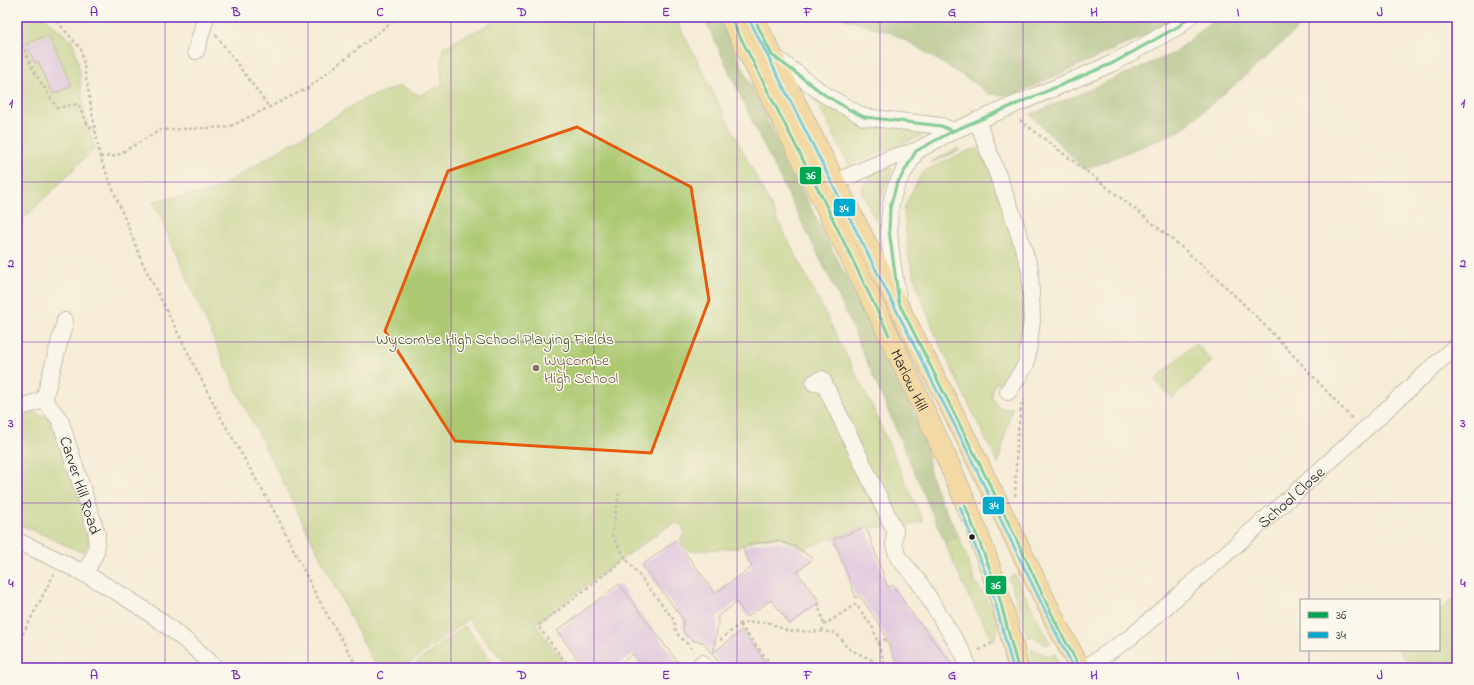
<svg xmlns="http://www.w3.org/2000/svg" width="1474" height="685" font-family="'Indie Flower',sans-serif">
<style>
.green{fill:#acc86f;stroke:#647246}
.forest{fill:#89ac62;stroke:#52643f}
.building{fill:#c7a0e8}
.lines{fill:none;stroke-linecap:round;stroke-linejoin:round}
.minor-casing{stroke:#88847a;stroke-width:18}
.major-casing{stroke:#88847a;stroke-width:22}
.path{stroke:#88847a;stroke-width:2.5;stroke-dasharray:3 3;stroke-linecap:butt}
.minor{stroke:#fff;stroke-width:16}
.major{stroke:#efc469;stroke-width:20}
.bus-1-casing{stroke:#fbf7ec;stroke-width:6}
.bus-2-casing{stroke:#fbf7ec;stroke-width:6}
.bus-1{stroke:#00a651;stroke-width:3}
.bus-2{stroke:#00a9ce;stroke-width:3}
.marked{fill:none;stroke:#e8590c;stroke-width:3;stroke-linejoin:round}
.grid{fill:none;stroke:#7b2cbf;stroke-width:1;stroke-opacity:0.55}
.education-dot{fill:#8d6e63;stroke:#fbf7ec;stroke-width:1.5}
.bus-dot{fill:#1c1c1c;stroke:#fbf7ec;stroke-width:1.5}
.labels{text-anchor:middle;stroke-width:3;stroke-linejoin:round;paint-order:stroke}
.park-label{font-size:16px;fill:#4e5839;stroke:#fbf7ec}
.education-label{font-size:16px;fill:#785e54;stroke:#fbf7ec;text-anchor:start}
.street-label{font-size:16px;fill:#1c1c1c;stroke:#fbf7ec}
.line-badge{stroke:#fbf7ec;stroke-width:1.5}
.badge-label{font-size:11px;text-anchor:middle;font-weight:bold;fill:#fff}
.neatline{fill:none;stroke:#7b2cbf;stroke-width:1.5}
.grid-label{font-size:13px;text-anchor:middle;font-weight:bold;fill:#7b2cbf}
</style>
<rect width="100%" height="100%" fill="#fbf7ec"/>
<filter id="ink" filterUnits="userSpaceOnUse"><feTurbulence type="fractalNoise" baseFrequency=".025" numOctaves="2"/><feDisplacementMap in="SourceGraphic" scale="8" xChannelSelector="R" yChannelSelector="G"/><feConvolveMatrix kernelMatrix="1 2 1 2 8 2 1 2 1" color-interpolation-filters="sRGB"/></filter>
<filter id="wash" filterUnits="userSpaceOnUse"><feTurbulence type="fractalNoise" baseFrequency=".012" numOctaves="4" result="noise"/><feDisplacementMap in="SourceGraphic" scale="16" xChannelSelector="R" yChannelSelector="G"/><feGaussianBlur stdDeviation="0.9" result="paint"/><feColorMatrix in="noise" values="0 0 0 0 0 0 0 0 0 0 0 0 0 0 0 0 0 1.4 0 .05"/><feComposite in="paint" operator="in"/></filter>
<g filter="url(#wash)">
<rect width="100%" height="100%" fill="#f5ecd7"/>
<!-- green -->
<path class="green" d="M 17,17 L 44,17 L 72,41 L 74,46 L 80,70 L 82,98 L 87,123 L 95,148 L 29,214 L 17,223 Z
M 504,17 L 675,17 L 871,404 L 923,521 L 898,529 L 867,526 L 803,549 L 780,537 L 757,539 L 736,548 L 689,551 L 680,541 L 684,533 L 682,525 L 673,523 L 616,563 L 536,624 L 568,668 L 509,668 L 468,619 L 403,668 L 376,668 L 236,389 L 153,201 L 213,191 L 362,100 L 400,86 L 420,95 L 442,85 L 441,64 L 443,47 Z
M 815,95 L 931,132 L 849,165 L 814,97 Z
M 958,148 L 959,151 L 931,163 L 930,162 Z
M 978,149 L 992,175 L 1023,267 L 1029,305 L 1022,344 L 1009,376 L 994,385 L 992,391 L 992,398 L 999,407 L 1005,409 L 1012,407 L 998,464 L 939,343 L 919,292 L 908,255 L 904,208 L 919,178 L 926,170 L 970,150 Z
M 890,167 L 893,170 C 883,188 878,203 877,223 L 861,191 C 866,176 877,173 890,167 Z
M 1195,343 L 1212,361 L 1172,399 L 1155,380 Z
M 26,410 L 51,418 L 91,533 L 86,550 L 81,552 L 17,523 L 17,413 Z
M 958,535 L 975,581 L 995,614 L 998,629 L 994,642 L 969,597 L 945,543 Z
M 1015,575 L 1050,643 L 1046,645 L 1033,636 L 1028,638 L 1009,578 Z
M 1457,596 L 1457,666 L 1454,668 L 1413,668 L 1398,650 L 1439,650 L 1439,611 Z
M 465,626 L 497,668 L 409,668 Z
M 1031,648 L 1047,656 L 1055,654 L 1058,663 L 1051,668 L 1033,668 Z"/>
<!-- forest -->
<path class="forest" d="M 704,17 L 719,17 L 779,145 L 904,391 L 926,441 L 930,473 L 937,492 L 958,535 L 945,543 L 839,297 L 761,140 Z
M 839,17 L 1174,17 L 1164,27 L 1011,96 L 988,94 L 976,84 L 914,45 L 891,33 Z
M 1216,17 L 1307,17 L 1295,31 L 1252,70 L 1181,130 L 1085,170 L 1030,115 L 1174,53 Z"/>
<g id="blocks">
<!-- building -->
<path class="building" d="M 48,34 L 71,86 L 53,94 L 38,61 L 35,63 L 26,44 Z
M 866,527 L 888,588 L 893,585 L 905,603 L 904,603 L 955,668 L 898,668 L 882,628 L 860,596 L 856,598 L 834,539 Z
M 676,540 L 715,593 L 752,567 L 743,548 L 751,544 L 778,541 L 797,547 L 813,559 L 797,572 L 820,602 L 790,624 L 771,600 L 747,617 L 737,602 L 717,617 L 718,623 L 713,653 L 742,630 L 770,668 L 723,668 L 703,642 L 694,641 L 686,635 L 683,629 L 683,619 L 642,565 Z
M 619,584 L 682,668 L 643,668 L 633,654 L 614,668 L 584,668 L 557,631 Z"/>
</g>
</g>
<g filter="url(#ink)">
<use href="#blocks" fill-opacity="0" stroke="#88847a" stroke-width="1"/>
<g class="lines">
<defs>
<g id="minor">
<path d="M 196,51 L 206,17"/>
<path d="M 772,55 L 825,95 L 864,117 L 941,126 L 953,131"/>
<path d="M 977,120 L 1012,213 L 1030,269 L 1032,320 L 1026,365 L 1008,392"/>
<path d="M 828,191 L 835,182 L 891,158 L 916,151 L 953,131 L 1113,63 L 1179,26 L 1189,17"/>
<path d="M 898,299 C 893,262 882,222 896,186 C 902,174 910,163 916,151"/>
<path d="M 814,383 L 822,379 L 895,531 L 894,545 L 898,557 L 919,582 L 964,655 L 968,668"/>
<path id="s1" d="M 44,400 L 60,420 L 97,534 L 96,552 L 85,574"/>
<path d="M 17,408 L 44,400 L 65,321"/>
<path d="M 17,541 C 91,574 158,611 216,668"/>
<path d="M 702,663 L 706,668"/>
<path id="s2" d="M 1085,668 L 1131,637 L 1294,494 L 1457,345"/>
</g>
<g id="major">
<path id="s3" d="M 730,17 C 786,126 840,235 893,344 C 943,448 995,555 1018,668"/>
<path d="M 753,17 L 835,182 L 965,436 L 1059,629 L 1080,668"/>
</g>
</defs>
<!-- minor casing -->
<use href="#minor" class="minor-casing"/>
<!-- major casing -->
<use href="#major" class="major-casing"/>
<!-- path -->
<path class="path" d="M 53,17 L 81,49 L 100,157 L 143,264 L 220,416 L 277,516 L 316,595 L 358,668
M 17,33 L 33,70 L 57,108 L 78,104 L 88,125 L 95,131
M 216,35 L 269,107
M 1020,120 C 1089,174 1161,226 1225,286 C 1270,329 1311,374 1353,420
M 100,157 L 116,156 L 160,130 L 229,127 L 308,88 L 398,17
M 619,493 L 612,535 L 624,556 L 674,620 C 676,640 684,637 694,652
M 1015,496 L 1017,439 L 1022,400
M 818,603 L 824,625
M 740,625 L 774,668
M 822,631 L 824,625 L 856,604 L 873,628 L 886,668
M 720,640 L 741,623 L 767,622 L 788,631 L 833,632 L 841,638 L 847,648 L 872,660 L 881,668
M 878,643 L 886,639
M 17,645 L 54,574
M 979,650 L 994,642
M 570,668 L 538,626 L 626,558"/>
<!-- minor -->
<use href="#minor" class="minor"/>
<!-- major -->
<use href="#major" class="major"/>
<defs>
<path id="bus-1" d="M 730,17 L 823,199 L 889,335
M 757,24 L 772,55 L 825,95 L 850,110 L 864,117 L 941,126 L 953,131
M 965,505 L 996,585 L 1018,668
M 1080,668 L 1059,629 L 1000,505 L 899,303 L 889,230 L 890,208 L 896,186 L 916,151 L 953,131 L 1113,63 L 1179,26 L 1189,17"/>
<path id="bus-2" d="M 749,19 L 961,438 L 1055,631 L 1074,668
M 960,507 L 991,587 L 1013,668"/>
</defs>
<!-- bus-1 casing -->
<use href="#bus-1" class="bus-1-casing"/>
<!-- bus-2 casing -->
<use href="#bus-2" class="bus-2-casing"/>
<!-- bus-1 -->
<use href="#bus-1" class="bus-1"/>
<!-- bus-2 -->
<use href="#bus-2" class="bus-2"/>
</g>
</g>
<!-- marked area -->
<path d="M0 0H1474V685H0ZM 577,127 L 691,187 L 709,300 L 651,453 L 455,441 L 385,331 L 448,171 Z" fill="#f5ecd7" fill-opacity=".55" fill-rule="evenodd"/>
<path class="marked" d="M 577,127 L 691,187 L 709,300 L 651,453 L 455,441 L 385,331 L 448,171 Z"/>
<!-- grid -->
<path class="grid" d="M 165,17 L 165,668M 308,17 L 308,668M 451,17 L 451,668M 594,17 L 594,668M 737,17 L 737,668M 880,17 L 880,668M 1023,17 L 1023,668M 1166,17 L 1166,668M 1309,17 L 1309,600M 17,182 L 1457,182M 17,342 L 1457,342M 17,503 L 1457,503M 1309,650 L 1309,668"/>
<!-- markers -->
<circle class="education-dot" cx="536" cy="368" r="4"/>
<circle class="bus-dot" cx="972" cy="537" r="3.5"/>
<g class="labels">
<!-- park labels -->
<g class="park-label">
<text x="495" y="344">Wycombe High School Playing Fields</text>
</g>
<!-- education labels -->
<g class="education-label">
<text x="544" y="365">Wycombe<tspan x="544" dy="18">High School</tspan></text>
</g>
<!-- street labels -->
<g class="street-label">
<text dy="6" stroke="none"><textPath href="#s3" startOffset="405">Marlow Hill</textPath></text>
<text dy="6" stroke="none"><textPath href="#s1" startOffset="94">Carver Hill Road</textPath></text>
<text dy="6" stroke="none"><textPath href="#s2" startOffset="268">School Close</textPath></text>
</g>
</g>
<g class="line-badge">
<rect x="799" y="166" width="23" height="19" rx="4" fill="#00a651"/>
<rect x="833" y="198" width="23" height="19" rx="4" fill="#00a9ce"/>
<rect x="982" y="496" width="23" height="19" rx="4" fill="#00a9ce"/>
<rect x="985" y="575" width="22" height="20" rx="4" fill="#00a651"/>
</g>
<g class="badge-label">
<text x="811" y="179">36</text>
<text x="844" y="212">34</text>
<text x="994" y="509">34</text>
<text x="996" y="589">36</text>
</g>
<!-- margin -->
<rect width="1474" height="685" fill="none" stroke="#fbf7ec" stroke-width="44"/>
<!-- legend -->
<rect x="1300" y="599" width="140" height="52" fill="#fbf7ec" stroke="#a29f99"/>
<rect x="1308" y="612" width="20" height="6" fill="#00a651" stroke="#a29f99"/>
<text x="1336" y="619" font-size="12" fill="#1c1c1c">36</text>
<rect x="1308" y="632" width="20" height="6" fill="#00a9ce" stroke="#a29f99"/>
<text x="1336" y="639" font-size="12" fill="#1c1c1c">34</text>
<rect x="22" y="22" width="1430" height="641" class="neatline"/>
<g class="grid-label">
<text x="94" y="16">A</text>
<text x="236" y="16">B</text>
<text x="380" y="16">C</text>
<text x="522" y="16">D</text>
<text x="666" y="16">E</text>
<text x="808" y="16">F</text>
<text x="952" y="16">G</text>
<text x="1094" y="16">H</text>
<text x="1238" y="16">I</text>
<text x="1380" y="16">J</text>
<text x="11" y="107">1</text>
<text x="1463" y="107">1</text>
<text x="11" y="267">2</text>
<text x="1463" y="267">2</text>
<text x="11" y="427">3</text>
<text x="1463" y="427">3</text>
<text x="11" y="587">4</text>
<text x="1463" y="587">4</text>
<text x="94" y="679">A</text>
<text x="236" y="679">B</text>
<text x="380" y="679">C</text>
<text x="522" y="679">D</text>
<text x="666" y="679">E</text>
<text x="808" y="679">F</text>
<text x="952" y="679">G</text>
<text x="1094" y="679">H</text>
<text x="1238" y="679">I</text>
<text x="1380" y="679">J</text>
</g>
</svg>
